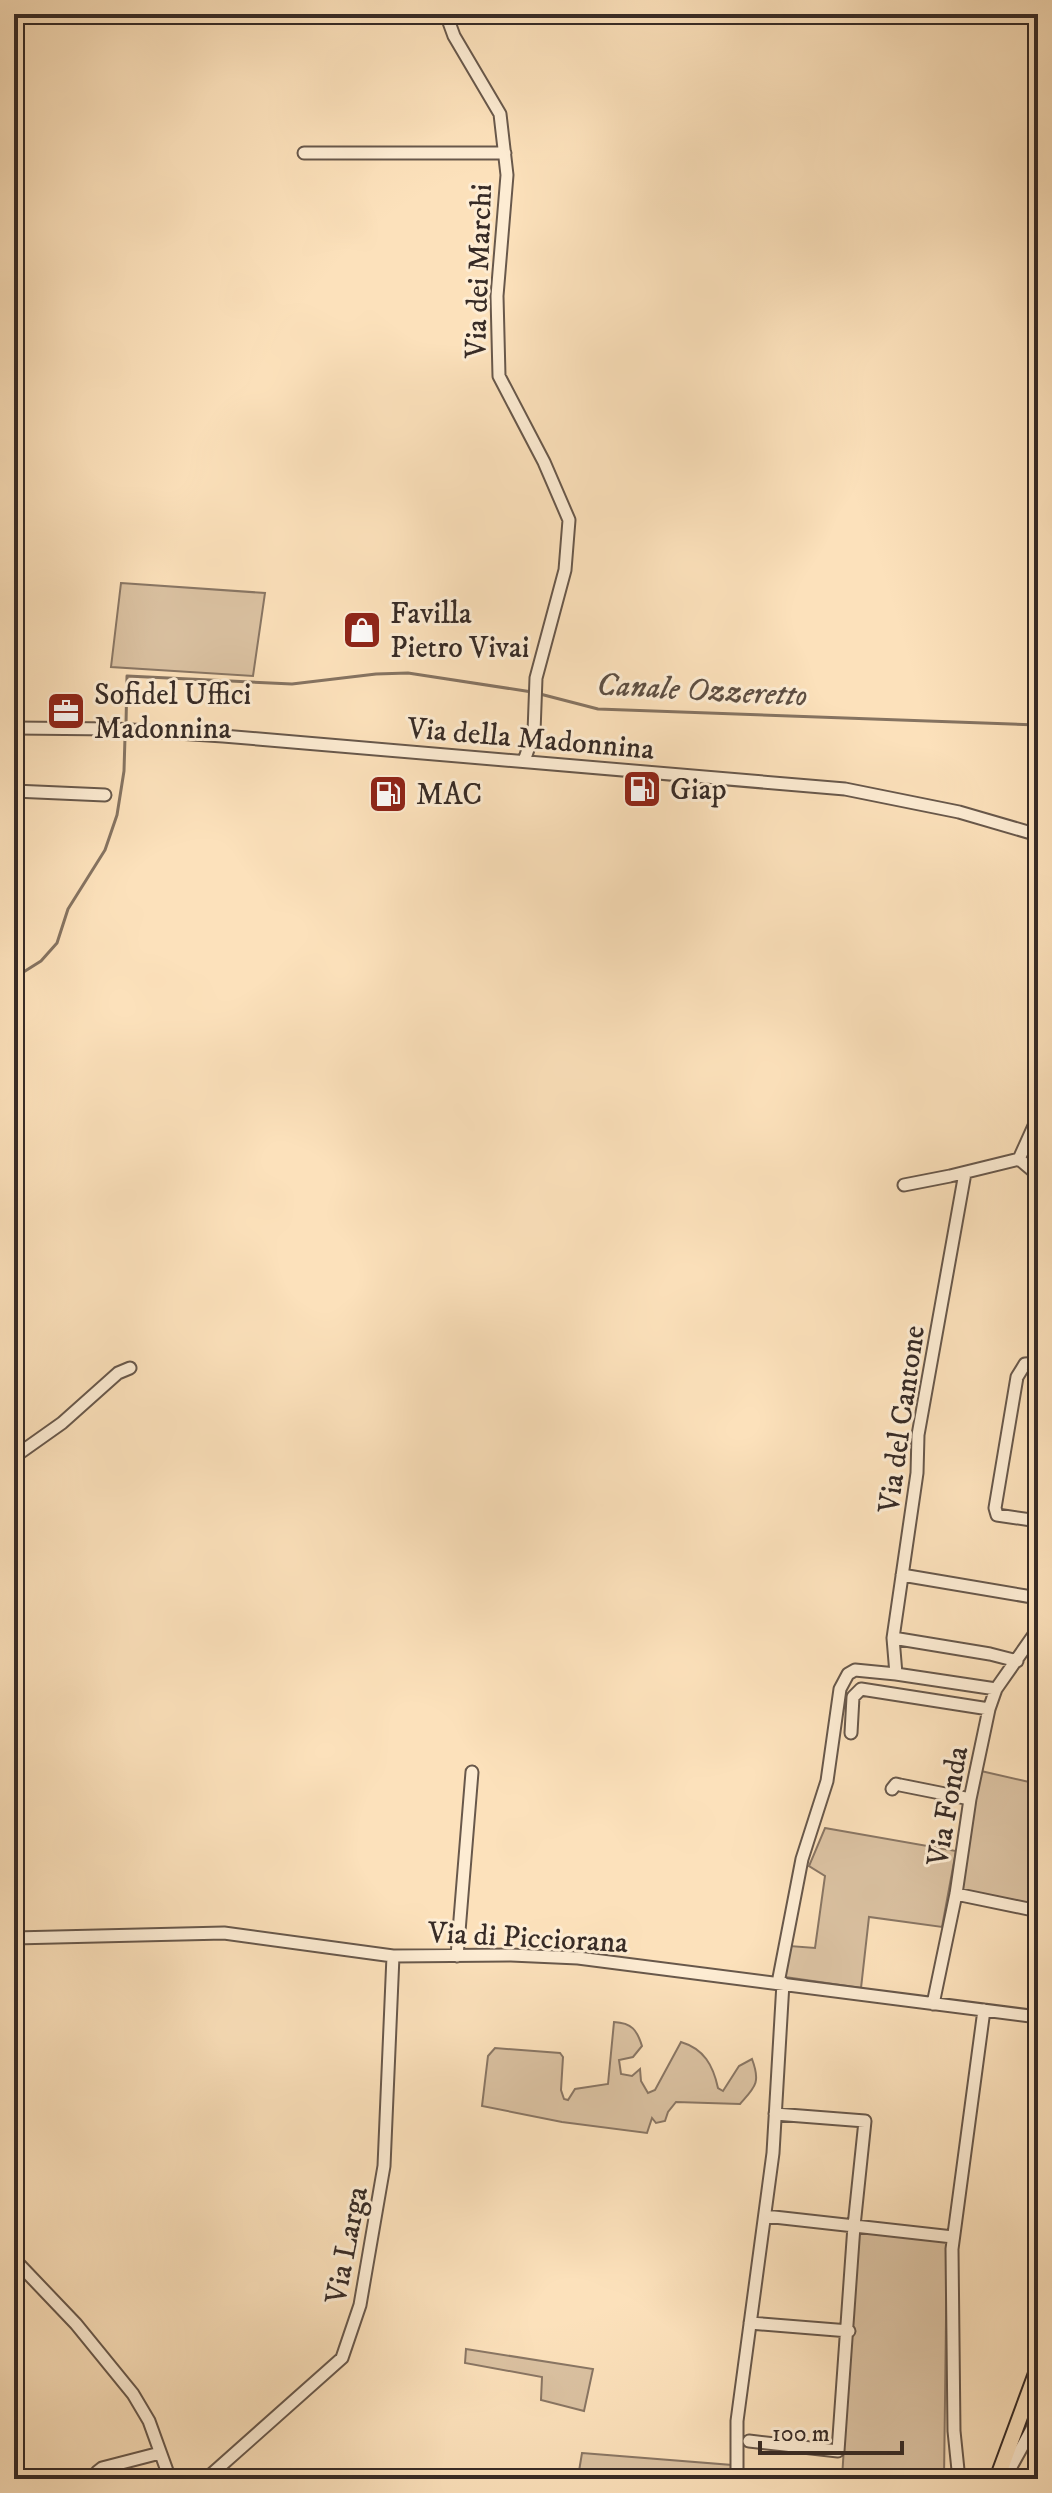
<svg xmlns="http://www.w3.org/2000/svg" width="1052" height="2493" font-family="'IM FELL DW Pica',serif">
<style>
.green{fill:#dbc2a2;stroke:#897664;stroke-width:2}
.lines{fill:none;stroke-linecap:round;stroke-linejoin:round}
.stream{stroke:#857361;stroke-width:3}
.minor-casing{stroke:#68584b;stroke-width:15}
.major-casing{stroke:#372b26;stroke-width:18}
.minor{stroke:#fdecd3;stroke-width:11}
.major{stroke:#fce1bb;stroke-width:14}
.labels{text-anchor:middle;stroke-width:6;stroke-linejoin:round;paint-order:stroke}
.street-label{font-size:30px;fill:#372b26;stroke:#fdecd3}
.poi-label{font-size:30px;fill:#372b26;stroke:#fdecd3;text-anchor:start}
.water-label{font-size:32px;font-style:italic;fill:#5e4f43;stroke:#fdecd3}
</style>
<rect width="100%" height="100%" fill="#fce1bb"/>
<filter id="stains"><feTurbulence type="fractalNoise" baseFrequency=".0025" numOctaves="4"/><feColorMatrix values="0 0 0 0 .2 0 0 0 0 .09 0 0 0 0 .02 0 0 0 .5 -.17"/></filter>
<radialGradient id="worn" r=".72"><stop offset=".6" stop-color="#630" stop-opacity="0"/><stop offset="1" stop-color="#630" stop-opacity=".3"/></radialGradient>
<!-- green -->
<path class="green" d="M 121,583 L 265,593 L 253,676 L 111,667 Z
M 981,1771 L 1038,1784 L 1038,1905 L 959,1889 Z
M 825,1828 L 956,1851 L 942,1927 L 869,1917 L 861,1988 L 785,1977 L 790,1946 L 815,1948 L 825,1876 L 809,1866 Z
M 614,2022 C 632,2023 637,2030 642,2046 L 633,2057 L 619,2060 L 621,2074 L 632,2076 L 640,2069 L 641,2081 L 648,2093 L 655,2090 L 681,2042 C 704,2049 713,2065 718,2088 L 723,2091 L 739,2066 L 752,2059 C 761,2083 755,2087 740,2104 L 676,2102 L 668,2112 L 665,2121 L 656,2123 L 652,2118 L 647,2133 L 562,2122 L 482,2106 L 488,2056 L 495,2048 L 560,2053 L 563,2057 L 561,2090 L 564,2099 L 568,2100 L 575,2089 L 608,2084 Z
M 857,2232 L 947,2240 L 944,2479 L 842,2479 Z
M 466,2349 L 593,2369 L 584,2411 L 541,2400 L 542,2377 L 465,2363 Z
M 582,2453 L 732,2465 L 732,2479 L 587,2479 L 578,2477 Z"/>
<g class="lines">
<!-- stream -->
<path class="stream" d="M 540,694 L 598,709 L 1038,725
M 126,724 L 127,676 L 292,684 L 376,674 L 408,673 L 532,692
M 14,978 L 41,961 L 57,943 L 68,909 L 105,850 L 117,815 L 124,771 L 125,737"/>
<defs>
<path id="minor" d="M 446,14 L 454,36 L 500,114 L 507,175 L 497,296 L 499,376 L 544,462 L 569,520 L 565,570 L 536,678 L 534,732 L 524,761
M 304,153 L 505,153
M 14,728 L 116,729 L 223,736 L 845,789 L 959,812 L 1038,835
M 14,791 L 105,795
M 1019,1159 L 1038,1175
M 904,1185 L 950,1176 L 1019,1159 L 1038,1117
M 1038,1363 L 1025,1364 L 1017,1377 L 995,1508 L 997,1515 L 1038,1521
M 14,1457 L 62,1423 L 118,1373 L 130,1368
M 902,1575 L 1038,1598
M 893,1638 L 990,1654 L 1017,1661
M 896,1674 L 893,1638 L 917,1473 L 918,1435 L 965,1173
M 851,1733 L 853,1697 L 861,1689 L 989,1709
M 892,1789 L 896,1784 L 900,1785 L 970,1799
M 956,1894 L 1038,1911
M 14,1938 L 224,1933 L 393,1956 L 511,1955 L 578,1958 L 1038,2017
M 457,1956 L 472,1772
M 778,1983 L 802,1859 L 827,1781 L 840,1689 L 848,1674 L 855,1670 L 896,1674 L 996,1689
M 933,2004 L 956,1894 L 970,1799 L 989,1709 L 996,1689 L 1038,1629
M 765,2216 L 953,2237
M 14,2259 L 76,2324 L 133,2394 L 149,2421 L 170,2479
M 750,2323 L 849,2331
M 749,2441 L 838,2451 L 854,2226 L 865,2121 L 775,2114
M 96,2479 L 97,2472 L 102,2468 L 160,2453
M 206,2479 L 342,2358 L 360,2305 L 384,2166 L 393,1956
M 737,2479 L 737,2421 L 773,2153 L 783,1983
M 963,2479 L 958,2470 L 954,2431 L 952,2249 L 984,2010
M 997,2479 L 1007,2474 L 1038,2418"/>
<path id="major" d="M 997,2479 L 1038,2368"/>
</defs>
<!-- minor casing -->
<use href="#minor" class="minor-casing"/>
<!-- major casing -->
<use href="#major" class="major-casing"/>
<!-- minor -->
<use href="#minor" class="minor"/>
<!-- major -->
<use href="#major" class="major"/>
</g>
<!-- icons -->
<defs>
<symbol id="shop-square" viewBox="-11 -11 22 22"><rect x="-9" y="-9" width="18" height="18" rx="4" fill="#8f2418" stroke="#fdecd3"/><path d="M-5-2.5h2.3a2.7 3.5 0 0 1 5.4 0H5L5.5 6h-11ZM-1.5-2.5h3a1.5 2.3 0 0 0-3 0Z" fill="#fff"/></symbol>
<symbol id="office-square" viewBox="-11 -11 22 22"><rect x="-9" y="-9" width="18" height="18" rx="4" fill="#8f2418" stroke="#fdecd3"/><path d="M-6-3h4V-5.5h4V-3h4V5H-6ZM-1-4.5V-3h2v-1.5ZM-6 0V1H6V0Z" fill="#fff"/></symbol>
<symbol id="fuel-square" viewBox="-11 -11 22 22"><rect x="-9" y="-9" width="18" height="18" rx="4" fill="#8f2418" stroke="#fdecd3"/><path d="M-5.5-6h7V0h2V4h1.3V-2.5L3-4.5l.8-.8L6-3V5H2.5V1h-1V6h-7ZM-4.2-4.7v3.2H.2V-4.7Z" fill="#fff"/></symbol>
</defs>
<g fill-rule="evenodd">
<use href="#shop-square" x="340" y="608" width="44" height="44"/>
<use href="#office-square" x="44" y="689" width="44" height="44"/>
<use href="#fuel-square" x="620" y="767" width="44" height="44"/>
<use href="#fuel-square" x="366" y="772" width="44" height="44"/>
</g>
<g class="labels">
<!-- street labels -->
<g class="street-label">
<text transform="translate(478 271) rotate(-88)" y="10">Via dei Marchi</text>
<text transform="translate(531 738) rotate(5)" y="10">Via della Madonnina</text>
<text transform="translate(901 1419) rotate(-82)" y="10">Via del Cantone</text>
<text transform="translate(947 1806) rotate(-80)" y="10">Via Fonda</text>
<text transform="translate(528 1937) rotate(3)" y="10">Via di Picciorana</text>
<text transform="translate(346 2245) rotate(-79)" y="10">Via Larga</text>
</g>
<!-- poi labels -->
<g class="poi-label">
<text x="390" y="623">Favilla<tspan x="390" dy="34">Pietro Vivai</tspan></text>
<text x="94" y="704">Sofidel Uffici<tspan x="94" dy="34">Madonnina</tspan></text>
<text x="670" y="799">Giap</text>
<text x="416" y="804">MAC</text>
</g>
<!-- water labels -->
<g class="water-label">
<text transform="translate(702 689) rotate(3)" y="11">Canale Ozzeretto</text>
</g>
</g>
<!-- margin -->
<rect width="1052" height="2493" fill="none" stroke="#fce1bb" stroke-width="48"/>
<rect x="16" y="16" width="1020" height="2461" fill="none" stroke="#372b26" stroke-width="4"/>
<rect x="24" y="24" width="1004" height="2445" fill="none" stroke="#372b26" stroke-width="2"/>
<!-- scale -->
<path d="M760 2441v12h142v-12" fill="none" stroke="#372b26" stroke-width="4"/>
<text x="772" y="2441" font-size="24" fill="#372b26" stroke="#fdecd3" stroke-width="6" paint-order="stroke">100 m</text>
<rect width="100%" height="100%" filter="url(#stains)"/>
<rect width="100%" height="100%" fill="url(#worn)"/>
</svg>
